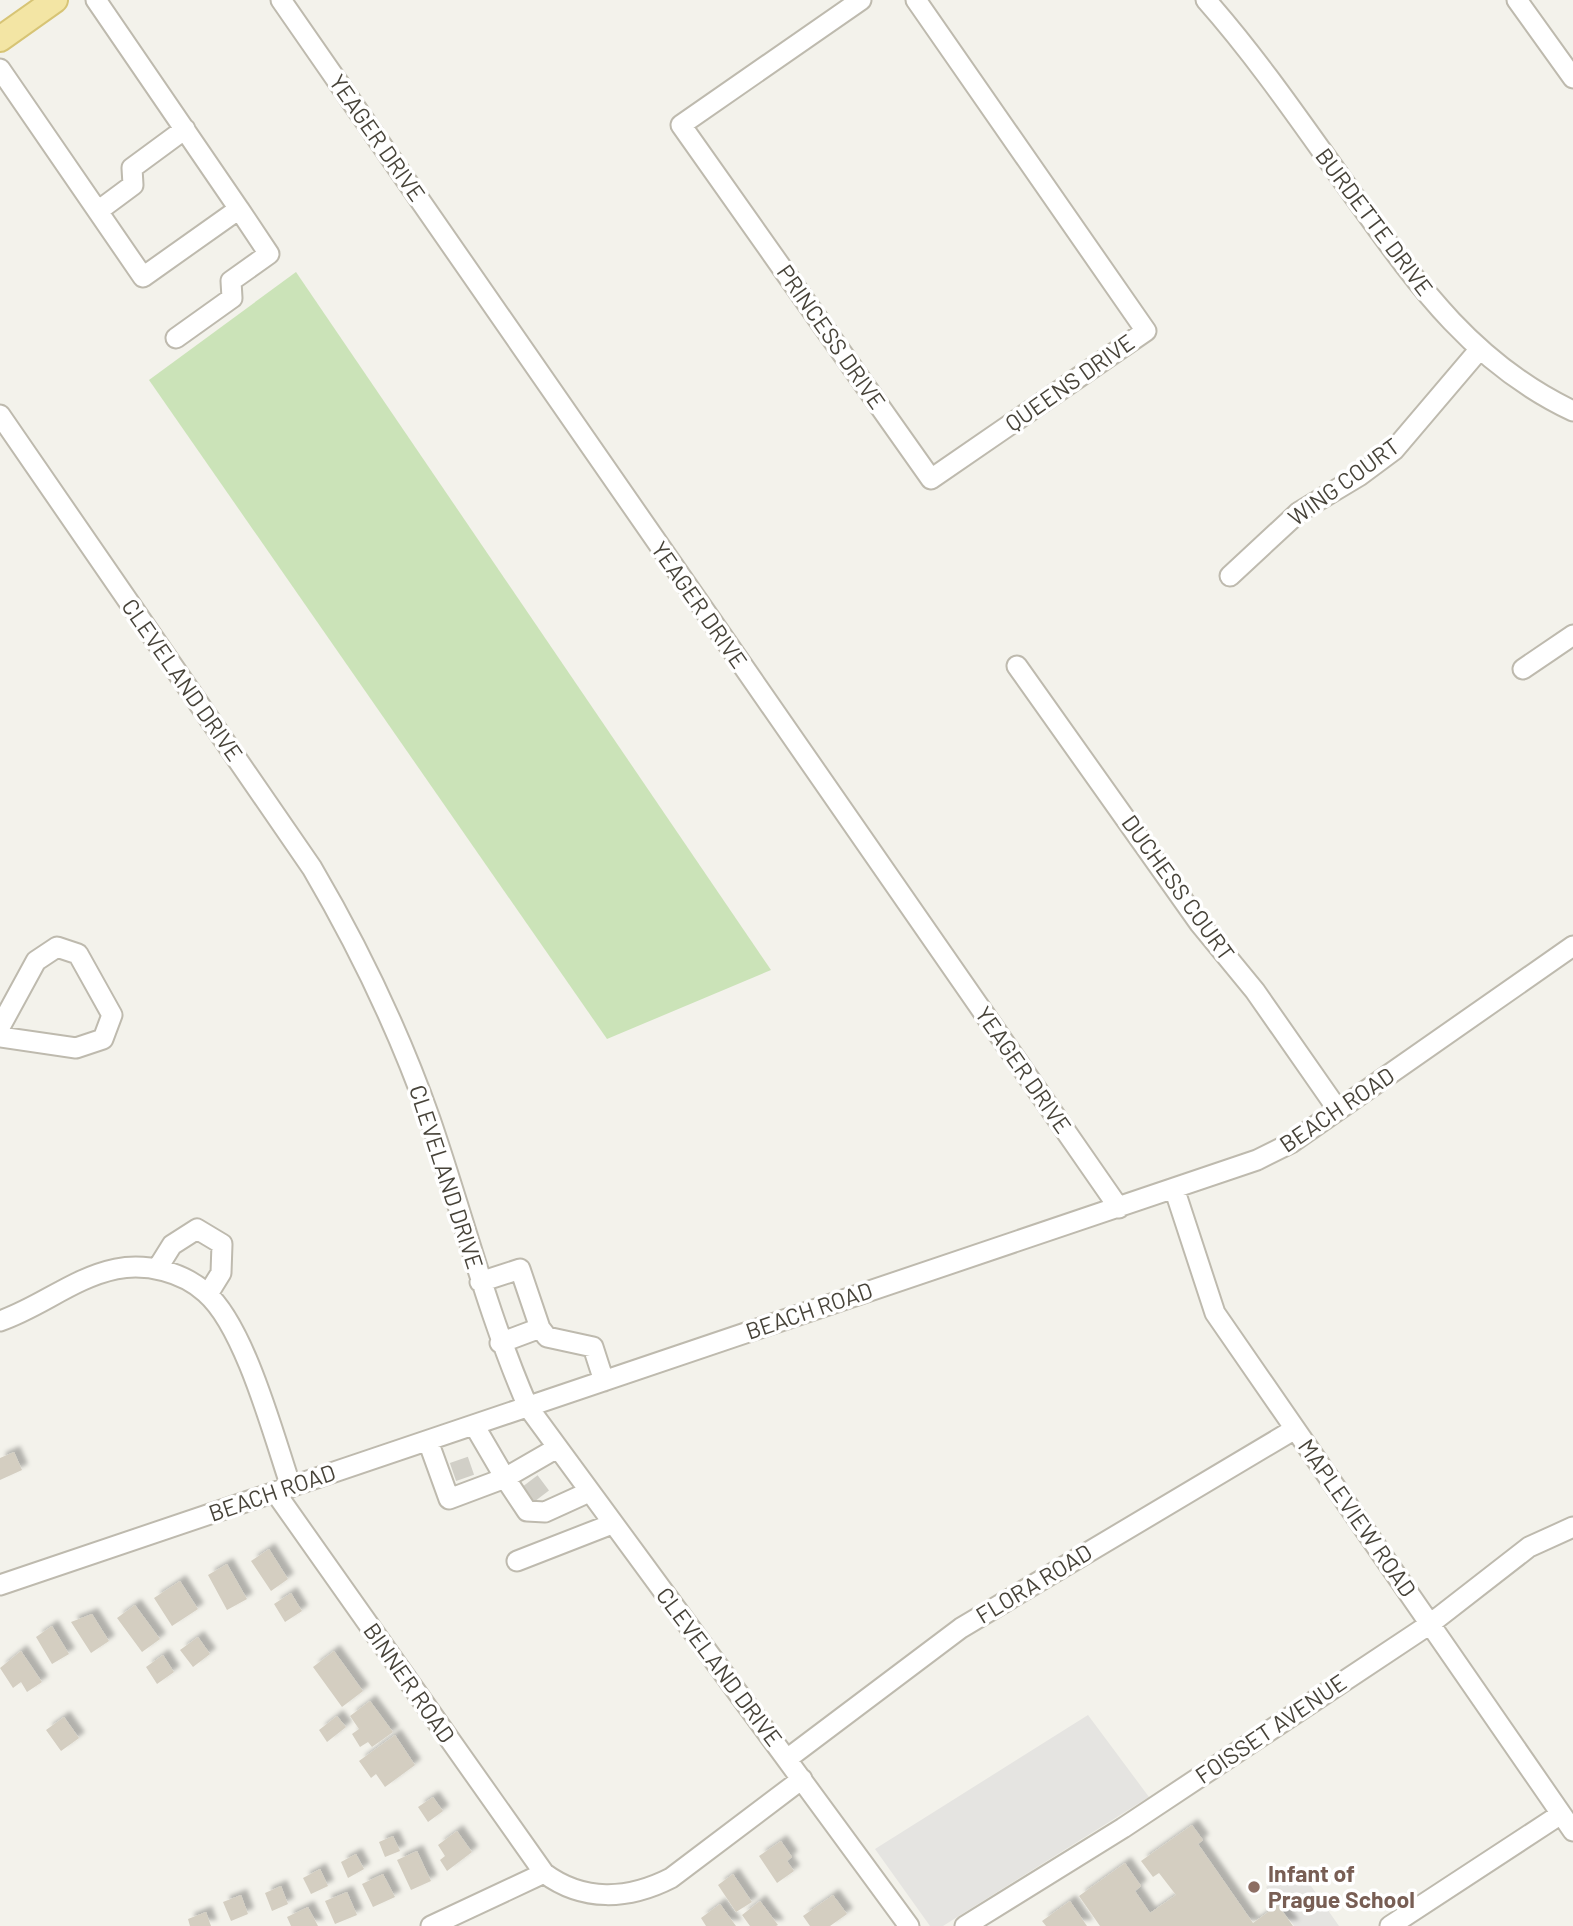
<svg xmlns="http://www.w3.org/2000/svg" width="1573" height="1926" font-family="Barlow,sans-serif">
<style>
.grass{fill:#cbe3b8}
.parking{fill:#e5e4e1}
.building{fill:#d4cec1;filter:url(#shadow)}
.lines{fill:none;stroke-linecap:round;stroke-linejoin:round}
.minor-tunnel{stroke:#d1cfc7;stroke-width:19;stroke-dasharray:19 10;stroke-linecap:butt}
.minor-casing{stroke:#bebaae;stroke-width:23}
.major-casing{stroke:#d7c475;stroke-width:28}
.minor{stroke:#fff;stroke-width:19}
.major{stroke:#f3e5a4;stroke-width:24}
.education-dot{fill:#8d6e63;stroke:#fff;stroke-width:2.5}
.labels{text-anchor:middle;stroke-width:7;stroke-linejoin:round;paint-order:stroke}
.street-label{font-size:23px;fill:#474339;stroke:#fff}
.education-label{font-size:23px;font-weight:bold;fill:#785e54;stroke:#fff;text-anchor:start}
</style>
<defs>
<filter id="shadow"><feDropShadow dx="6" dy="-6" stdDeviation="2" flood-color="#0004"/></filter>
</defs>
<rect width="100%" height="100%" fill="#f3f2eb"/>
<!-- grass -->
<path class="grass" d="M 296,272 L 771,970 L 607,1039 L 149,380 Z"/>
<!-- parking -->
<path class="parking" d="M 1088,1715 L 1149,1797 L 943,1926 L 930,1926 L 875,1849 Z
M 1297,1866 L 1339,1926 L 1294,1926 L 1266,1887 Z"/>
<!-- building -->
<path class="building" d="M 14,1452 L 22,1470 L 0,1480 L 0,1458 Z
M 269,1549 L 288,1579 L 271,1591 L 251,1561 Z
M 227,1564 L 247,1599 L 227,1610 L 208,1575 Z
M 180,1581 L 198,1609 L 172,1626 L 154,1598 Z
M 291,1593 L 302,1611 L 285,1622 L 274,1604 Z
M 135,1605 L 160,1639 L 142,1652 L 117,1618 Z
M 92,1614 L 109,1641 L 91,1653 L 71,1622 Z
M 52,1626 L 69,1654 L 52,1664 L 36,1637 Z
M 198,1637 L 210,1654 L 193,1667 L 180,1650 Z
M 21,1651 L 42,1682 L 27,1692 L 21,1682 L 13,1688 L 0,1668 Z
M 334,1651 L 363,1691 L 342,1707 L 313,1667 Z
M 163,1655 L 174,1672 L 157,1684 L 146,1667 Z
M 370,1701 L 393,1732 L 372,1747 L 368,1742 L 360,1747 L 352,1734 L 359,1729 L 350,1716 Z
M 337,1716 L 346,1727 L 327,1742 L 319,1730 Z
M 64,1717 L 79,1738 L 61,1751 L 46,1730 Z
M 395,1735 L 415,1765 L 385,1787 L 376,1774 L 371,1778 L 359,1761 Z
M 433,1797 L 443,1811 L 428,1822 L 418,1807 Z
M 1192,1825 L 1203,1840 L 1198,1844 L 1253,1923 L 1278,1905 L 1293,1926 L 1100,1926 L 1079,1896 L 1125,1863 L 1141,1886 L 1135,1891 L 1150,1913 L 1176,1895 L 1159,1873 L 1153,1877 L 1141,1861 Z
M 457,1831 L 472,1852 L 447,1871 L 440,1860 L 445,1856 L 438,1845 Z
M 393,1836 L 400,1851 L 385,1857 L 379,1842 Z
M 781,1841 L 792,1857 L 787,1861 L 794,1871 L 777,1883 L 759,1856 Z
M 417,1851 L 431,1881 L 411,1890 L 397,1860 Z
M 356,1854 L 364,1869 L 348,1878 L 341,1862 Z
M 320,1869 L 328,1886 L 311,1894 L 303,1878 Z
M 383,1874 L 395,1897 L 373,1907 L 362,1884 Z
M 733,1874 L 752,1902 L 736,1912 L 718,1885 Z
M 281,1886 L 288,1904 L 272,1911 L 265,1893 Z
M 347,1892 L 357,1915 L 335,1924 L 325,1901 Z
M 241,1895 L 248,1914 L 231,1921 L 223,1902 Z
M 833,1895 L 847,1914 L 830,1926 L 810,1926 L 803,1916 Z
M 760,1901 L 778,1925 L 776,1926 L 750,1926 L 742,1915 Z
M 1070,1901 L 1087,1926 L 1046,1926 L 1042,1921 Z
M 720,1904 L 736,1926 L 706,1926 L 701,1918 Z
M 308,1907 L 318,1926 L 291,1926 L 287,1917 Z
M 206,1912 L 211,1926 L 190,1926 L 188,1919 Z"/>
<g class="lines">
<!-- minor-tunnel -->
<path class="minor-tunnel" d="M 453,1472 L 476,1464
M 530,1481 L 545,1501"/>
<defs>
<path id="minor" d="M 281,0 L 1119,1208
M 861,0 L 681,125 L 931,479 L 1146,331 L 916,0
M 1206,0 C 1259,60 1305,128 1351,192 C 1415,281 1471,363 1573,411
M 1517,0 L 1573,78
M 0,69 L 143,277 L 239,209 L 96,0
M 98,211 L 133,185 L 132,168 L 185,129
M 176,338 L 232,298 L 231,281 L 269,254 L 239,209
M 0,415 L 312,868 C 359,948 399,1031 430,1119 C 463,1215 487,1313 528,1407 L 909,1926
M 1230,576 L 1299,512 L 1359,476 L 1394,450 L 1479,350
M 1017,666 L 1200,924 L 1255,991 L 1338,1110
M 1523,669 L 1573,635
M 0,1027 L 36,961 L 57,947 L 78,954 L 112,1015 L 103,1039 L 76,1048 L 0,1037
M 1174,1188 L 1215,1313 L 1573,1831
M 157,1269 L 172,1245 L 197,1229 L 222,1244 L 221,1273 L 208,1294
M 480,1282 L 520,1269 L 540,1328 L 547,1337 L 593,1347 L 604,1381
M 0,1321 C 41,1307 73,1278 116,1269 C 147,1263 183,1272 206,1293 C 245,1327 274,1437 291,1487
M 500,1343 L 540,1328
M 428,1441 L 449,1499 L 505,1478 L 474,1425
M 557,1448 L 505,1478 L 527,1511 L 545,1512 L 589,1492
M 275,1492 L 544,1873
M 517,1561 L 612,1524
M 0,1585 L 1257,1160 L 1291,1143 L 1573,946
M 787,1759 L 961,1628 L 1295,1429
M 431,1926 L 544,1873 C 583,1902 628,1900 671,1878 L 802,1779
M 965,1926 L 1123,1828 L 1430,1624 L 1529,1547 L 1573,1527
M 1390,1926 L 1561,1814"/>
<path id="major" d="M 0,39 L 55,0"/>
</defs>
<!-- minor casing -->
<use href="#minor" class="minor-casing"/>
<!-- major casing -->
<use href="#major" class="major-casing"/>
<!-- minor -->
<use href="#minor" class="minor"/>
<!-- major -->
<use href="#major" class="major"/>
</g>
<!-- markers -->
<circle class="education-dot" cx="1254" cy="1887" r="7"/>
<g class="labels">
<!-- street labels -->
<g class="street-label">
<text transform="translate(377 138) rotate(55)" y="8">YEAGER DRIVE</text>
<text transform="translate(1374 222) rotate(53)" y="8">BURDETTE DRIVE</text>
<text transform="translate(831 337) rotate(55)" y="8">PRINCESS DRIVE</text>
<text transform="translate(1070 383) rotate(-35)" y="8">QUEENS DRIVE</text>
<text transform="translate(1344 482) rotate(-36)" y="8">WING COURT</text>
<text transform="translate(699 605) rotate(55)" y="8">YEAGER DRIVE</text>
<text transform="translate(182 680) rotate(55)" y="8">CLEVELAND DRIVE</text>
<text transform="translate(1178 888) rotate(54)" y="8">DUCHESS COURT</text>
<text transform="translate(1023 1070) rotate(55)" y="8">YEAGER DRIVE</text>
<text transform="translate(1337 1110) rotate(-34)" y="8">BEACH ROAD</text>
<text transform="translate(446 1177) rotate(72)" y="8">CLEVELAND DRIVE</text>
<text transform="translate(809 1311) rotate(-19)" y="8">BEACH ROAD</text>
<text transform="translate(272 1493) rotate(-19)" y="8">BEACH ROAD</text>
<text transform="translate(1357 1518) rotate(55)" y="8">MAPLEVIEW ROAD</text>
<text transform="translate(1034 1584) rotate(-31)" y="8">FLORA ROAD</text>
<text transform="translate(719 1667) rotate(53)" y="8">CLEVELAND DRIVE</text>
<text transform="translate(409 1683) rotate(55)" y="8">BINNER ROAD</text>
<text transform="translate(1271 1729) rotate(-34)" y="8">FOISSET AVENUE</text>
</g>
<!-- education labels -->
<g class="education-label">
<text x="1268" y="1882">Infant of<tspan x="1268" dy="26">Prague School</tspan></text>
</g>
</g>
</svg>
